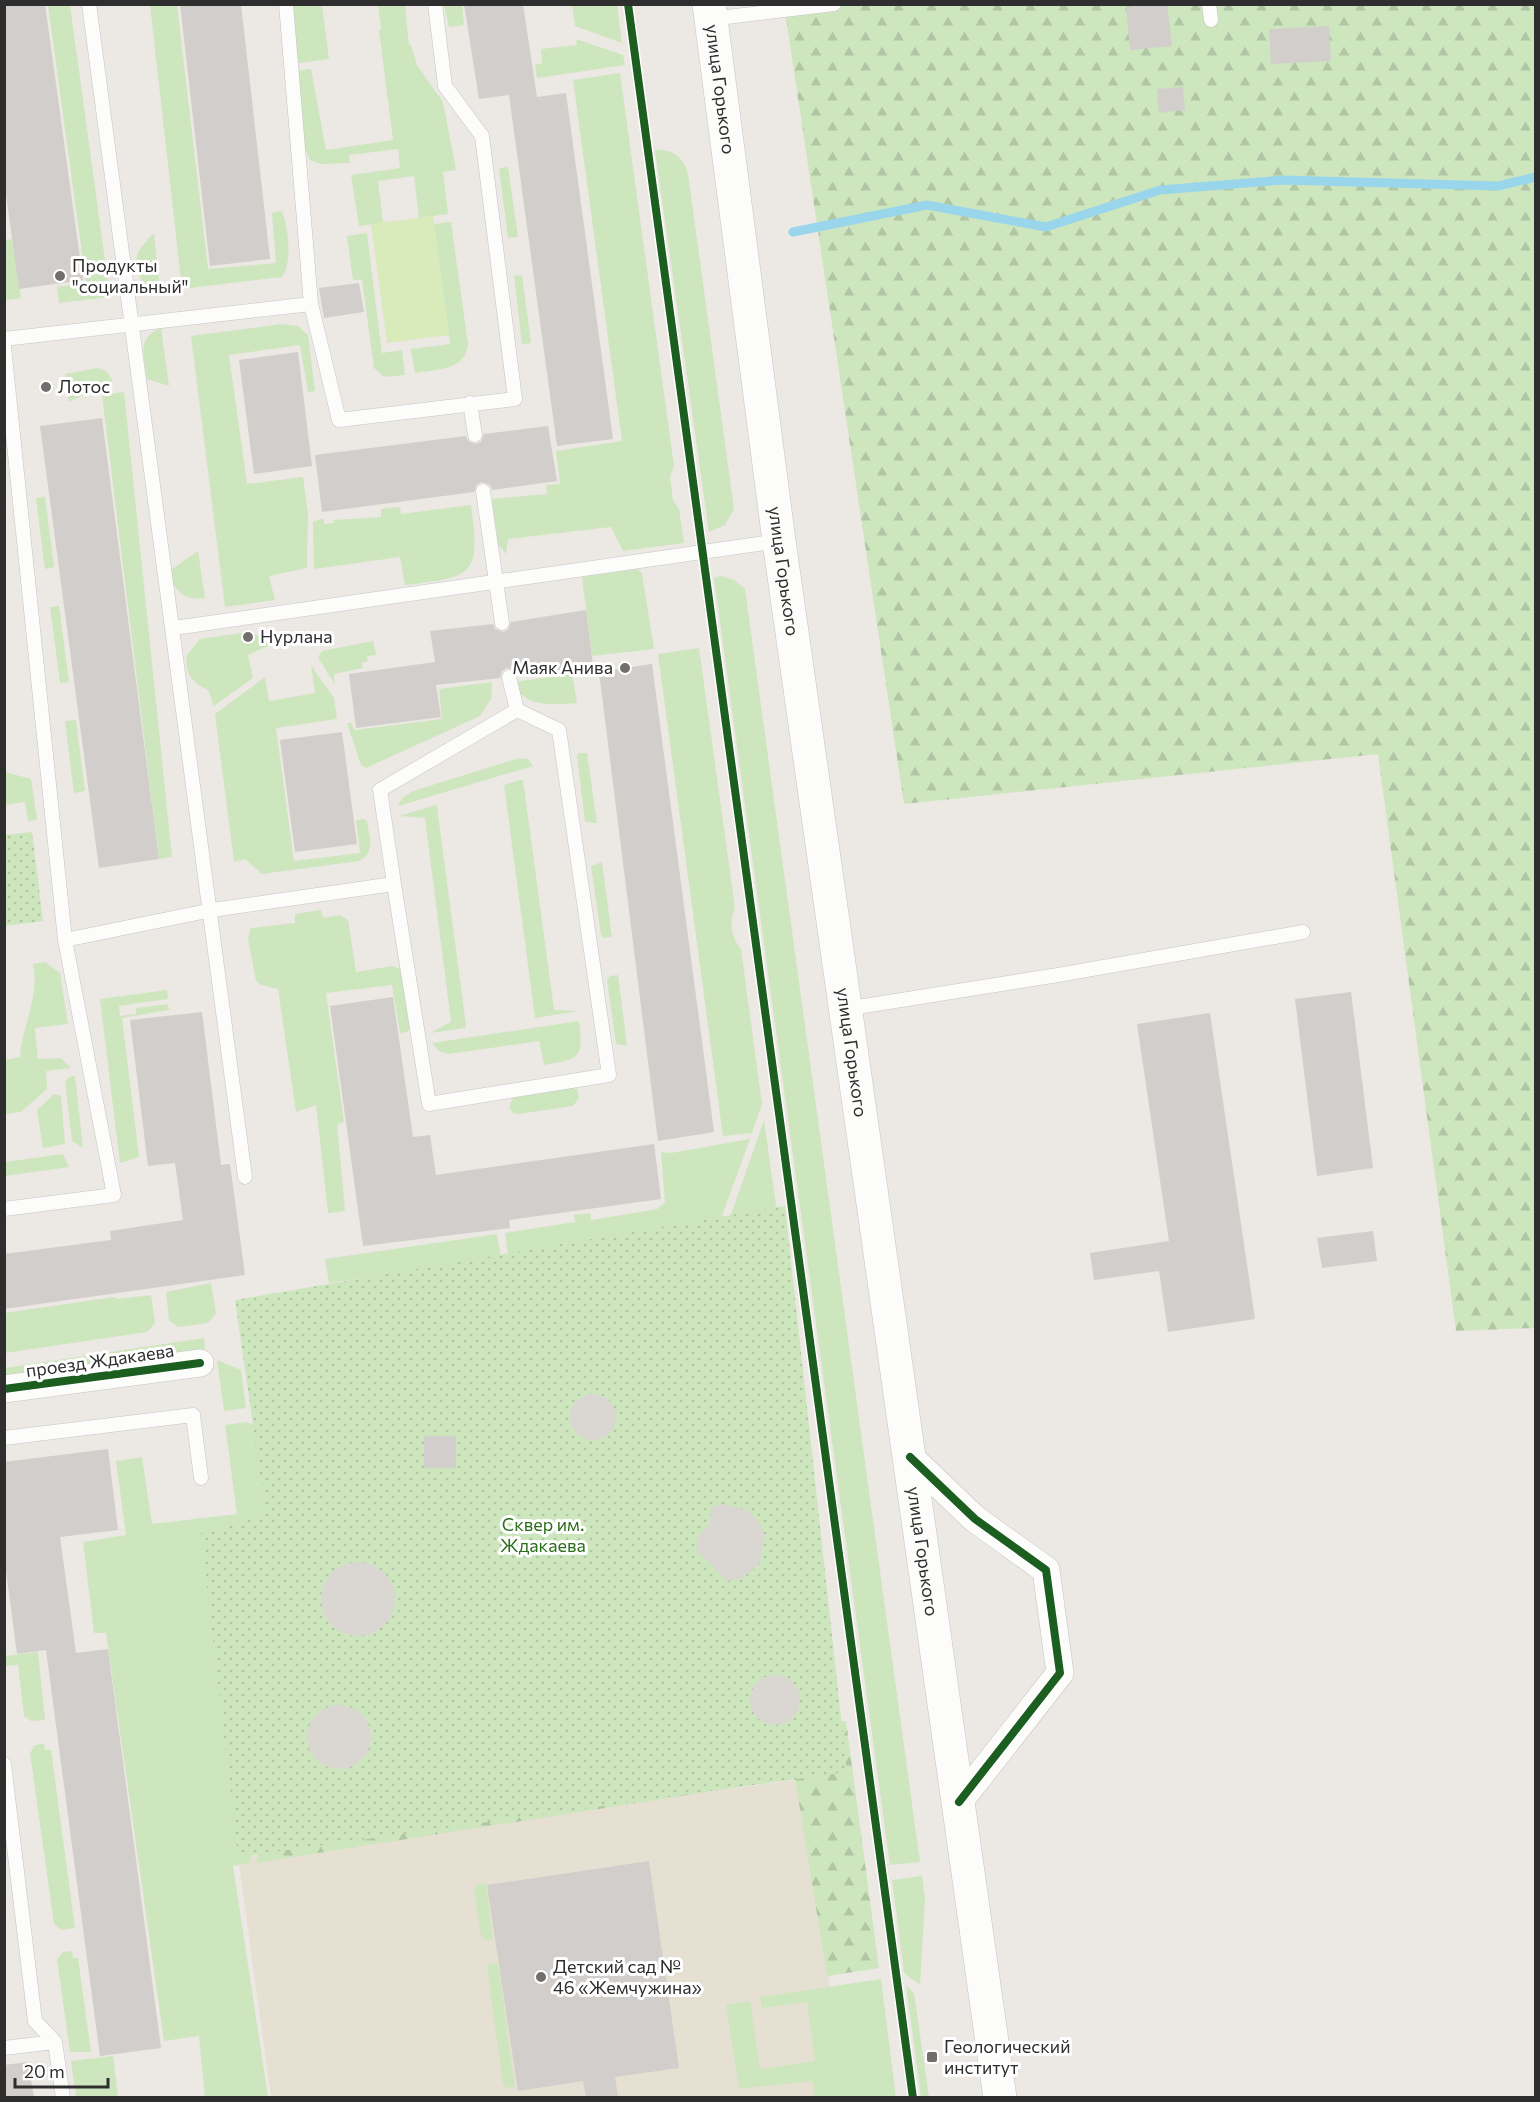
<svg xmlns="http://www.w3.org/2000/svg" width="1540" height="2102" font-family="Commissioner,sans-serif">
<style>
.education{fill:#e6e0d3}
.grass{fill:#cee6be}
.forest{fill:url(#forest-firs)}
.park{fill:url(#park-dots)}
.pitch{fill:#d9eabb}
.plaza{fill:#dad6d2}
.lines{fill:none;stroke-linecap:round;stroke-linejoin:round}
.stream{stroke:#99d6ec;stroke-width:9}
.building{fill:#d1cecb}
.lane-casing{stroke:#c5c4c5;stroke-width:15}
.street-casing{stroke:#c5c4c5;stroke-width:28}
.secondary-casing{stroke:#c5c4c5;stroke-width:34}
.lane{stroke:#fcfcfb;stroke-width:14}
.street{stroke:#fcfcfb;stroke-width:27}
.secondary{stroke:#fcfcfb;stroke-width:33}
.cycleway-casing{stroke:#fff;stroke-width:11}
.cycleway{stroke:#1b5e20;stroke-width:8}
.poi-dot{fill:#706f6e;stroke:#fff;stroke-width:2}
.labels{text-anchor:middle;stroke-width:6;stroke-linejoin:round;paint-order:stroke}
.street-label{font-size:18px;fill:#2e2e2e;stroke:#fff}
.poi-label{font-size:18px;fill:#2e2e2e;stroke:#fff;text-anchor:start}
.park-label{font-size:18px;fill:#2c6e1b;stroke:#fff}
</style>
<defs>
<pattern id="forest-firs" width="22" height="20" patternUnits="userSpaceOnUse" patternTransform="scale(1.5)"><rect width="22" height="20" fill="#cee6be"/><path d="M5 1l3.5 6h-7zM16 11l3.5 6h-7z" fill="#b1c6a4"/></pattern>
<pattern id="park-dots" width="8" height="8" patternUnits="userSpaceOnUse" patternTransform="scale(1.5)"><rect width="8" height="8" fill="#cee6be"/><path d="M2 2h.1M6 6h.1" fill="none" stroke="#b1c6a4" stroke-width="1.8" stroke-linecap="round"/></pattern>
</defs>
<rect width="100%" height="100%" fill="#ece8e4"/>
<!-- education -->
<path class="education" d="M 801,1779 L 845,2097 L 271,2097 L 238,1857 Z"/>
<!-- grass -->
<path class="grass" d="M 48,5 L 70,5 L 110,297 L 59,303 L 57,287 L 86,283 Z
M 150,5 L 177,5 L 208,269 L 276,263 L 272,213 L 282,211 C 288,227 293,262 282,277 L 182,289 Z
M 289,5 L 322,5 L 329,59 L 292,64 Z
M 378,5 L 405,5 L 409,45 L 411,45 L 417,65 L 443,102 L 456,170 L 443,172 L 448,214 L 419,218 L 414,176 L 378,181 L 383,223 L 359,226 L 351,175 L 400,168 L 398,149 L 349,155 L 350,163 L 321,164 L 310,160 L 304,147 L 294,71 L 311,69 L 326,150 L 393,140 L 379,31 L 381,29 Z
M 444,5 L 462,5 L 464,25 L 449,27 Z
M 572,5 L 617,5 L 622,43 L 575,26 Z
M 576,39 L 623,55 L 625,65 L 537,78 L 535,65 L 542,63 L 541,49 L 577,45 Z
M 620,73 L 674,466 L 670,477 L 673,500 L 679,509 L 684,543 L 623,551 L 611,527 L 508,539 L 506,554 L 498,544 L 492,499 L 547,494 L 546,485 L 560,484 L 556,451 L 622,441 L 573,80 Z
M 655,150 C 671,148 684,157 688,174 L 734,509 L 725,525 L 709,532 Z
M 508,167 L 518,237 L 508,238 L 499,168 Z
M 451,222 L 468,344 C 466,371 436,369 415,373 L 411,349 L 450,344 L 434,224 Z
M 154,233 L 160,288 L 144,284 C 129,261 137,250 154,233 Z
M 367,233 L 382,353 L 402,350 L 405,375 L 384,377 L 374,368 L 362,280 L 353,280 L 347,236 Z
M 12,239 L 21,298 L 5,300 L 5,240 Z
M 522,275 L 531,343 L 522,344 L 514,276 Z
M 282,324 L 298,326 L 308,335 L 315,391 L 308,392 L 300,345 L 229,355 L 247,484 L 303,477 L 308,513 L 307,568 L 269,576 L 275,600 L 225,607 L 191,336 Z
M 161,328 L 169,386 L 147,379 C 144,357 136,337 161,328 Z
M 97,368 L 106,371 L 113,381 L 69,402 L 65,374 Z
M 124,392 L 172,857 L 159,859 L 102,395 Z
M 45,497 L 54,567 L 45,569 L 36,498 Z
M 471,505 C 481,576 473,577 405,585 L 400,557 L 314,569 L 313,522 L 323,518 L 325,524 L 334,523 L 334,520 L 381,517 L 381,509 L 400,507 L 401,514 Z
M 198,551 L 205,598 C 183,601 175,591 168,572 Z
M 638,569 L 642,574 L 654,649 L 592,656 L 582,577 Z
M 721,576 L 734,580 L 745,589 L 920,1862 L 890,1865 L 714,578 Z
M 59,606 L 69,682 L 60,683 L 50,607 Z
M 248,632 L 262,637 L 270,645 L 248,655 L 253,678 L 214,706 L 208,690 C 192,683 184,672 187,655 L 200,639 Z
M 373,641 L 376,655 L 367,656 L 368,661 L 362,663 L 363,668 L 334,674 L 335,685 L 318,657 L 322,651 Z
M 699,648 L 735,908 C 729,922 731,937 741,949 L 762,1104 L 752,1133 L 723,1136 L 658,654 Z
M 311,665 L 334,698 L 337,719 L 276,728 L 294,861 L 360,853 L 356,820 L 364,819 L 367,821 C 369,836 376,853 359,861 L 262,874 L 245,859 L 234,862 L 215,714 L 265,677 L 269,701 L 315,693 Z
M 572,674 L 577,703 C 556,705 521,708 514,682 Z
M 492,682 L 491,699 L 480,716 L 366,768 L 361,765 L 347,723 L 352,723 L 354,730 L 442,719 L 439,689 Z
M 76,720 L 85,791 L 74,793 L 65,721 Z
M 579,753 L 587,753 L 597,823 L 585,822 L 577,756 Z
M 519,758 L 528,759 L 533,766 L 398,806 L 402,798 L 413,791 Z
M 5,767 L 5,772 L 31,779 L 37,820 L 28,821 L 25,802 L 5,805 Z
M 520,780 L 523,780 L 554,1010 L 578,1011 L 535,1018 L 504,785 Z
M 435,805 L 437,807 L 466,1025 L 465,1028 L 430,1033 L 451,1022 L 425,818 L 400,816 Z
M 602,862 L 612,937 L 604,938 L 601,935 L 591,866 Z
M 321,910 L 323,918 L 340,915 L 348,920 L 356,972 L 392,966 L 401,969 L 410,1028 L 407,1032 L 400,1033 L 392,985 L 326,993 L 344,1122 L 337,1124 L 345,1211 L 328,1213 L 316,1105 L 296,1112 L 278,989 L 261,985 L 256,981 L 248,938 L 251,928 L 295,923 L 295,914 Z
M 45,962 L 60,973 L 68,1024 L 35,1028 L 38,1059 L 61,1058 L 71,1068 L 46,1071 L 47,1089 L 21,1112 L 5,1114 L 5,1060 L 20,1057 C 22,1026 40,996 33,964 Z
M 618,975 L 627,1046 L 616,1044 L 607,980 L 610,976 Z
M 167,990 L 168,999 L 119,1006 L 120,1016 L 136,1014 L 136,1008 L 168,1004 L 169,1010 L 122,1018 L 139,1157 L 120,1163 L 100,999 Z
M 579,1021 C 584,1059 579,1059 544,1065 L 539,1041 L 448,1054 L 439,1051 L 432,1043 Z
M 75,1076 L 83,1148 L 72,1141 L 65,1081 L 69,1077 Z
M 570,1087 L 577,1089 L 579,1098 L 573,1106 L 518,1114 L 513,1113 L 509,1107 L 514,1095 Z
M 54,1094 L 61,1096 L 65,1144 L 43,1148 L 37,1110 Z
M 764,1120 L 778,1219 L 727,1226 Z
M 750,1139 L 718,1227 L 508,1257 L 505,1233 L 575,1222 L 574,1215 L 590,1213 L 591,1220 L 657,1209 L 665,1202 L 661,1152 L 671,1153 Z
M 63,1154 L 69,1167 L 5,1176 L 5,1162 Z
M 497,1234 L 501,1258 L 329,1283 L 325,1259 Z
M 211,1283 L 216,1314 L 208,1323 L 178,1327 L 169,1320 L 166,1292 Z
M 151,1295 L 155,1323 L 147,1332 L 5,1353 L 5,1313 L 114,1297 L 117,1299 Z
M 204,1338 L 205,1350 L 5,1381 L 5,1368 Z
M 217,1360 L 241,1370 L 246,1408 L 224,1411 Z
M 247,1422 L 256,1426 L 279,1452 L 253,1850 L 249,1863 L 233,1866 L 268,2097 L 205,2097 L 199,2036 L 164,2041 L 106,1633 L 94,1633 L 83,1542 L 126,1535 L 116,1461 L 142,1457 L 152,1524 L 237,1514 L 225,1425 Z
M 38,1652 L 45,1720 L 31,1721 L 24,1716 L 18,1665 L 5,1666 L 5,1656 Z
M 44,1744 L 45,1750 L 51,1750 L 75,1928 L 61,1930 L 54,1924 L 30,1753 L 35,1745 Z
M 922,1876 L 925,1898 L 920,1985 L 904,1973 L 892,1880 Z
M 486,1883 L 493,1939 L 485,1940 L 481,1936 L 474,1889 L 477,1884 Z
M 72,1951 L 73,1958 L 78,1958 L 91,2052 L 70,2052 L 57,1959 L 63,1952 Z
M 498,1963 L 515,2087 L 507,2088 L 503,2084 L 487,1968 L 489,1964 Z
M 881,1979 L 896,2097 L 815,2097 L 812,2081 L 739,2089 L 726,2005 L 750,2001 L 760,2069 L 815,2061 L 807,2002 L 762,2008 L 760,1997 Z
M 906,1985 L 914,1993 L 929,2097 L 921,2097 Z
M 113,2056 L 118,2097 L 76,2097 L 71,2061 Z"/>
<!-- forest -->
<path class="forest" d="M 784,5 L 1535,5 L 1535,1328 L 1456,1331 L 1378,754 L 904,804 Z
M 839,1721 L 846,1721 L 879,1968 L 827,1976 L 795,1778 L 255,1863 L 263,1848 Z"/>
<!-- park -->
<path class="park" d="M 32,832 L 43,921 L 5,926 L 5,835 Z
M 785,1206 L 847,1772 L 238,1857 L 201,1533 L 266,1515 L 235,1300 Z"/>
<!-- pitch -->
<path class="pitch" d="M 433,216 L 449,335 L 387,343 L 371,224 Z"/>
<!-- plaza -->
<path class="plaza" d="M570 1417a23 23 0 1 1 46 0a23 23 0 1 1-46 0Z
M 723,1504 L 747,1510 L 757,1520 L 765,1535 L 759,1565 L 741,1579 L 727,1581 L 698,1551 L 696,1545 L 698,1537 L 710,1524 L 711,1507 Z
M321 1599a37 37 0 1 1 74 0a37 37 0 1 1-74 0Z
M750 1700a25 25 0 1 1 50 0a25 25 0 1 1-50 0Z
M307 1737a32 32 0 1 1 64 0a32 32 0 1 1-64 0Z"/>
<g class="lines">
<!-- stream -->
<path class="stream" d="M 793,232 L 927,205 L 1046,227 L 1160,190 L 1283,180 L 1498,186 L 1536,177"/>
</g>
<!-- building -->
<path class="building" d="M 4,4 L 45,4 L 83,280 L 19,289 L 4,180 Z
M 180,4 L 241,4 L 270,259 L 210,266 Z
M 464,4 L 523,4 L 537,97 L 566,93 L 613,439 L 557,446 L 509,95 L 479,99 Z
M 1167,4 L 1172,46 L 1130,50 L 1126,7 Z
M 1329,26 L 1331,61 L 1271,64 L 1269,29 Z
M 1183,87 L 1185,110 L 1159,113 L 1157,89 Z
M 359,283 L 364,312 L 324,318 L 319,288 Z
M 298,352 L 312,466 L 254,474 L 239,360 Z
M 102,418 L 159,859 L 99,868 L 40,426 Z
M 548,426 L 557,481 L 492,490 L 490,485 L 482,482 L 477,484 L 474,492 L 322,512 L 315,455 L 466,436 L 468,441 L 476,444 L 481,442 L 484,434 Z
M 586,610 L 593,665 L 518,676 L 515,670 L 507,668 L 502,671 L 500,678 L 436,685 L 441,717 L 356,728 L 349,674 L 435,662 L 430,631 L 493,624 L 495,629 L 503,632 L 508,630 L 511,622 Z
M 652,664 L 714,1132 L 658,1141 L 599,672 Z
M 342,732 L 357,844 L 295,852 L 280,740 Z
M 1351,992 L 1373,1168 L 1317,1176 L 1295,999 Z
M 393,997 L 413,1137 L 430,1135 L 436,1175 L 654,1144 L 661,1199 L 509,1220 L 510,1228 L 363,1246 L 330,1006 Z
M 202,1012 L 221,1165 L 230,1164 L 245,1275 L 4,1309 L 4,1254 L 111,1240 L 110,1231 L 183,1220 L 175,1163 L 148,1166 L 130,1020 Z
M 1210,1013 L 1255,1319 L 1168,1332 L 1159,1271 L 1094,1280 L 1090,1253 L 1169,1241 L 1137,1024 Z
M 1373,1231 L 1377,1261 L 1322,1268 L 1317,1238 Z
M 424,1436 L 456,1436 L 456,1468 L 424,1468 Z
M 108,1449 L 118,1530 L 60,1537 L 76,1653 L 108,1649 L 161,2048 L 100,2056 L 46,1650 L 17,1654 L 4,1556 L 4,1462 Z
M 649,1861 L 679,2068 L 615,2077 L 618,2097 L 586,2097 L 583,2081 L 518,2091 L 487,1885 Z
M 28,2062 L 34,2097 L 4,2097 L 4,2065 Z"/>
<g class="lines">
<defs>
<path id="lane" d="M 89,4 C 139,396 196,786 245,1177
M 1209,4 L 1211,20
M 711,19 L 834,4
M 311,304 L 339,420 L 515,399 L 482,136 L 445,86 L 435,4
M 4,339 L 311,304 L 286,4
M 4,347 L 65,940
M 470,403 L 475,435
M 483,491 L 502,623
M 174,628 L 779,541
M 509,677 L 517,710
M 394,884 L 380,790 L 517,710
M 845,1009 L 1058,975 L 1303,932
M 4,1209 L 114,1195 L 65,940 L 212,910 L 394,884 L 429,1104 L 609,1075 L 559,730 L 517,710
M 4,1438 L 193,1415 L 201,1478
M 4,1764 L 35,2021 L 55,2042 L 63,2098
M 4,2048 L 55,2042"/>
<path id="street" d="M 4,1389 L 200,1363
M 910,1457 L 975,1519 L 1046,1570 L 1060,1673 L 959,1802"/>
<g id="secondary">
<path id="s1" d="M 709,4 L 779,541 L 1000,2098"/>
</g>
</defs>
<!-- lane casing -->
<use href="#lane" class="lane-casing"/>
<!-- street casing -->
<use href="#street" class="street-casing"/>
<!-- secondary casing -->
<use href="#secondary" class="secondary-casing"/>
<!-- lane -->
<use href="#lane" class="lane"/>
<!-- street -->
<use href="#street" class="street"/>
<!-- secondary -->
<use href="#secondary" class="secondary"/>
<defs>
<path id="cycleway" d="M 628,4 L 913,2098
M 4,1389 L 200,1363
M 910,1457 L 975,1519 L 1046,1570 L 1060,1673 L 959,1802"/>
</defs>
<!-- cycleway casing -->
<use href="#cycleway" class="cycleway-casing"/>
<!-- cycleway -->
<use href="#cycleway" class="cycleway"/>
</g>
<!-- markers -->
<g class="poi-dot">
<circle cx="60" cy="276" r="6"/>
<circle cx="46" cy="387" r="6"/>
<circle cx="248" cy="637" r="6"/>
<circle cx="625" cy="668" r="6"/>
<circle cx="541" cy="1977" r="6"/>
<rect x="926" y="2051" width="12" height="12" rx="3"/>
</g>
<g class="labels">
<!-- street labels -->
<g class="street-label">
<text dy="6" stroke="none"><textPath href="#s1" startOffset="86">улица Горького</textPath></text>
<text dy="6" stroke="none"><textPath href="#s1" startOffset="572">улица Горького</textPath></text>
<text dy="6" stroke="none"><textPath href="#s1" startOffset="1058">улица Горького</textPath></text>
<text transform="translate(100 1361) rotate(-8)" y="6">проезд Ждакаева</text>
<text dy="6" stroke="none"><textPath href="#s1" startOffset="1562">улица Горького</textPath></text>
</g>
<!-- poi labels -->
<g class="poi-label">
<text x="72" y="272">Продукты<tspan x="72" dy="21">"социальный"</tspan></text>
<text x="58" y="393">Лотос</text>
<text x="260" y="643">Нурлана</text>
<text x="613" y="674" text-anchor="end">Маяк Анива</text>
<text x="553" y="1973">Детский сад №<tspan x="553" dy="21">46 «Жемчужина»</tspan></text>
<text x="944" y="2053">Геологический<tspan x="944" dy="21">институт</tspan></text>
</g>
<!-- park labels -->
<g class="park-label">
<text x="543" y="1531">Сквер им.<tspan x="543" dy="21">Ждакаева</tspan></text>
</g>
</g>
<!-- border -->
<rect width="1540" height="2102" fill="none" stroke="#2e2e2e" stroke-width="12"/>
<!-- scale -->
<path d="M15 2078v9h93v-9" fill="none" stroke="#2e2e2e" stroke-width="3"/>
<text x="24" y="2078" font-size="18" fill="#2e2e2e" stroke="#ffffff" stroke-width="4.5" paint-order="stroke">20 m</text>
</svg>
